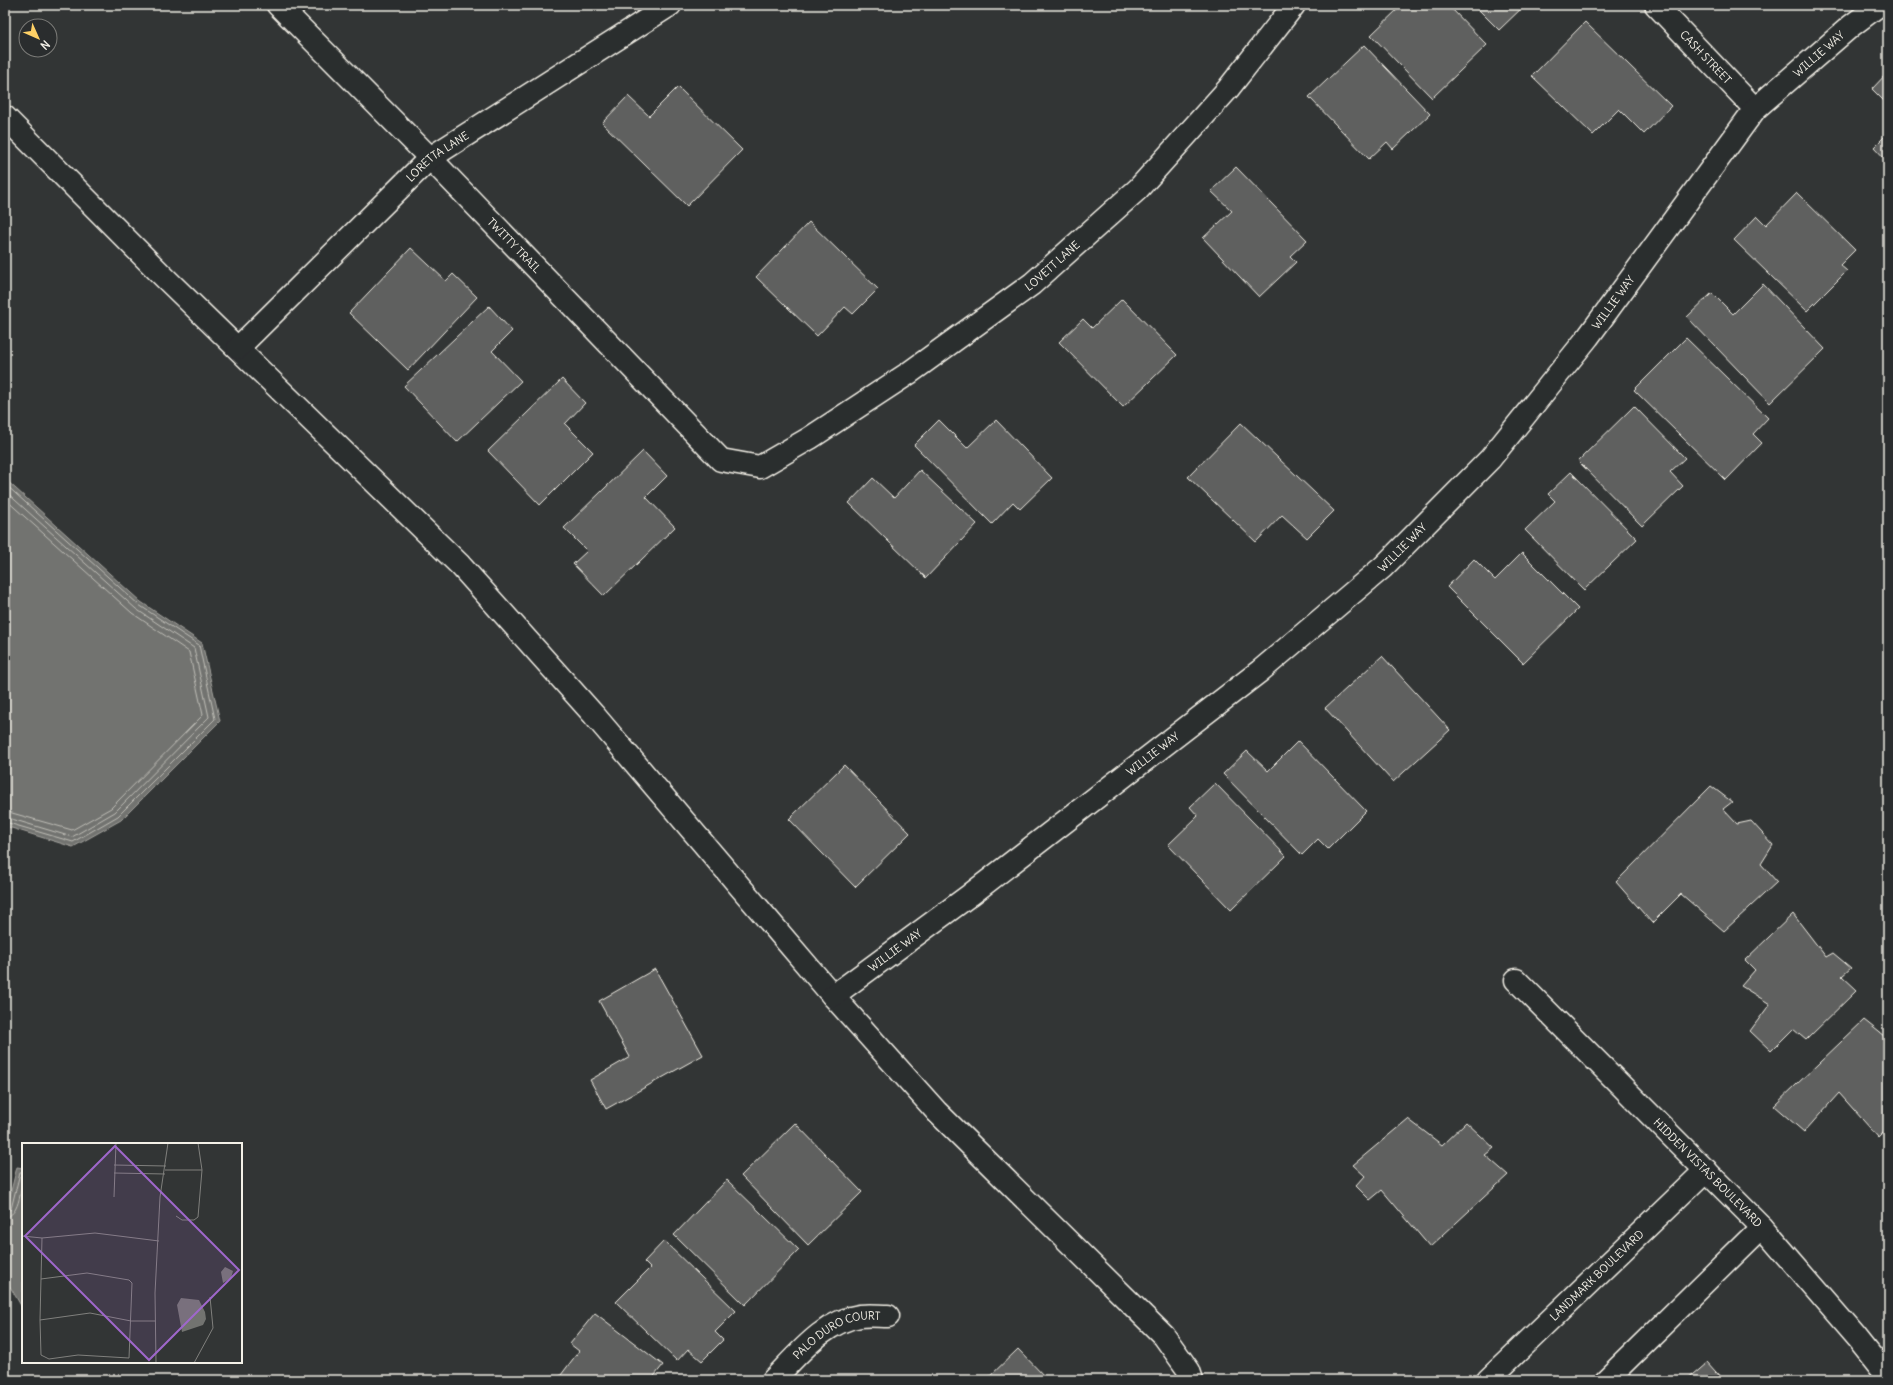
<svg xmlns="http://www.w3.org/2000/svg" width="1893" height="1385" font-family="Delius,sans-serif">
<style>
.water{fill:#727370;stroke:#a6a5a0}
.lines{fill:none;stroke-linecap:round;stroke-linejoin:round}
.shore{stroke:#c0bfb8;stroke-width:1}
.building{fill:#5f605f;stroke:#f4f1e8}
.minor-casing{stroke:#f4f1e8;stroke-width:25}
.minor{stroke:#2a2d2e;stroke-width:22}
.labels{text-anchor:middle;stroke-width:4;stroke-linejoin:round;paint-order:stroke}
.street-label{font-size:11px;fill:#f4f1e8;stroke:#2a2d2e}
.inset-road{fill:none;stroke:#80807d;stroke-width:1}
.view{fill:#9f67cb;fill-opacity:0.15;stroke:#9f67cb;stroke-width:2}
.inset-edge{fill:none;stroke:#f4f1e8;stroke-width:2}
</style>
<rect width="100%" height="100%" fill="#323535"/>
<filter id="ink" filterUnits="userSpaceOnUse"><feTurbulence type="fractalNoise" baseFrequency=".025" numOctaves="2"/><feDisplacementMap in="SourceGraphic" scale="8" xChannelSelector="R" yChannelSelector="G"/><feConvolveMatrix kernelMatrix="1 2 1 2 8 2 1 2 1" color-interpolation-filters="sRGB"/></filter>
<g filter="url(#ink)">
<!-- water -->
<path class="water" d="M 5,479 L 141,602 L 202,643 L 220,721 L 121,820 L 73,847 L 5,826 Z
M 17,1167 L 23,1168 L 23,1309 L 5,1278 L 5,1215 Z"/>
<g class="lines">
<!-- shore -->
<path class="shore" d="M 5,484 L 139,605 L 199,645 L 215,719 L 118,816 L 73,842 L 5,822
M 5,491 L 136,609 L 194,648 L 209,717 L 115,812 L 72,837 L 5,817
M 5,499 L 132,613 L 189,652 L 203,715 L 111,808 L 72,830 L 5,811
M 5,1212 L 11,1209 L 20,1173 L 23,1172
M 5,1217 C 19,1216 20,1192 23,1181"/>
</g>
<!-- building -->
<path class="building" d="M 1397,5 L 1448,5 L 1487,45 L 1432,98 L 1371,35 L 1400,7 Z
M 1474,5 L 1525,5 L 1499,30 Z
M 1585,22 L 1671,106 L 1644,134 L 1619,109 L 1593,135 L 1532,76 Z
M 1364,45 L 1430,114 L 1393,149 L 1387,142 L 1369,159 L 1309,97 Z
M 1888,72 L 1888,105 L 1872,89 Z
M 678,87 L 742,150 L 687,206 L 602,123 L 628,96 L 649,116 Z
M 1888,133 L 1888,162 L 1874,147 Z
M 1236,167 L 1307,240 L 1290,256 L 1296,262 L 1259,297 L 1203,238 L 1232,211 L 1211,191 Z
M 1797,193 L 1855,250 L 1840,265 L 1847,271 L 1807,311 L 1734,240 L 1757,216 L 1766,225 Z
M 809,222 L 878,289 L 853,314 L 845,307 L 817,336 L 756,277 Z
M 411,248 L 446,281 L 453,274 L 477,297 L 408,370 L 349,313 Z
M 1763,284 L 1825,349 L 1770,403 L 1687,317 L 1712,293 L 1733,314 Z
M 1122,299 L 1177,355 L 1123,407 L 1059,342 L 1083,319 L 1092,328 Z
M 489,306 L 512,331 L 492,351 L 521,381 L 457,442 L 404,386 Z
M 1686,338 L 1768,418 L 1753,434 L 1762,443 L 1726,480 L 1634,390 Z
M 562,379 L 585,403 L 565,424 L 593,452 L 540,505 L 488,451 Z
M 1634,406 L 1685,458 L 1670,472 L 1683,486 L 1642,526 L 1578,461 Z
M 939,420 L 967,448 L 996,420 L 1052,478 L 1020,509 L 1013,502 L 992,524 L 914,445 Z
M 1241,423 L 1334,511 L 1307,538 L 1282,515 L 1256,542 L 1188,477 Z
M 643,451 L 667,476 L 646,497 L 675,527 L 604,596 L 573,564 L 587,551 L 564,528 Z
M 920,470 L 977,524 L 926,578 L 849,503 L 873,478 L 894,498 Z
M 1571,472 L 1637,539 L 1584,590 L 1525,530 L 1555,501 L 1548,494 Z
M 1522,553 L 1578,609 L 1523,663 L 1447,587 L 1474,559 L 1495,580 Z
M 1382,656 L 1450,730 L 1393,782 L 1325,708 Z
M 1298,741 L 1366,811 L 1328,849 L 1318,839 L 1302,855 L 1223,774 L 1247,751 L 1268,771 Z
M 844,765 L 910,833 L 855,887 L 789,819 Z
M 1215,783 L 1286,856 L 1231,910 L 1168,845 L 1198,816 L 1190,807 Z
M 1711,786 L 1732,802 L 1723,809 L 1737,824 L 1751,821 L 1773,845 L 1761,864 L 1777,882 L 1724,931 L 1681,894 L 1652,923 L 1616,882 Z
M 1793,914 L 1826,957 L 1833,953 L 1851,968 L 1842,976 L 1857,990 L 1806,1040 L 1793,1029 L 1771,1051 L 1750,1031 L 1770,1004 L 1741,986 L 1755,970 L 1745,960 Z
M 655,969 L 703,1055 L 606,1109 L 590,1080 L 630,1057 L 599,1001 Z
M 1864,1020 L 1884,1036 L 1888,1034 L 1888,1127 L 1878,1137 L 1839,1093 L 1804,1132 L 1774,1106 Z
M 1408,1119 L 1442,1145 L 1466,1122 L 1494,1148 L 1485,1155 L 1508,1175 L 1430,1247 L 1382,1190 L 1370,1200 L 1356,1186 L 1365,1176 L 1353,1165 Z
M 795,1123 L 862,1192 L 808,1245 L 741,1176 Z
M 727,1180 L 799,1250 L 745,1305 L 674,1235 Z
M 664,1241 L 736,1311 L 715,1332 L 723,1340 L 702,1361 L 688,1349 L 677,1361 L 616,1302 L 650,1268 L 644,1262 Z
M 595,1313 L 663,1365 L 651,1380 L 558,1379 L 579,1351 L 570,1344 Z
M 1018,1349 L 1048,1380 L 986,1380 Z
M 1708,1361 L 1725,1380 L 1686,1380 Z"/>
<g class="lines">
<defs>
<g id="minor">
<path id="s1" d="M 278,5 L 430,158 L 721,460 L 760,467 L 810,438 L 909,373 L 1032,284 L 1138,189 L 1228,89 L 1294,5"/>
<path id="s2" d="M 1656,5 L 1755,109"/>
<path d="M 5,117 L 160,273 L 460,565 L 594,715 L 833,996 L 937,1112 L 1164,1336 L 1189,1371 L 1192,1380"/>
<path id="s3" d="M 238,348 L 430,158 L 670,5"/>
<path id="s4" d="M 1516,980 L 1762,1227 L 1857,1337 L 1888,1376"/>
<path id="s5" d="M 833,996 L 970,895 L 1260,671 L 1383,567 L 1490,459 L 1588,337 L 1755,109 L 1851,26 L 1879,5"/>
<path id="s6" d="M 773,1380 C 798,1355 824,1321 860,1316 C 869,1315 879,1316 888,1316"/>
<path id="s7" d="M 1488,1380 L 1706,1170"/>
<path d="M 1606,1380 L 1762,1227"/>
</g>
</defs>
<!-- minor casing -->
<use href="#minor" class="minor-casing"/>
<!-- minor -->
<use href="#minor" class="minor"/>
</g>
</g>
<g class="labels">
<!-- street labels -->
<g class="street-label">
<text dy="4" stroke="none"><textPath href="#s5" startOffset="1373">WILLIE WAY</textPath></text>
<text dy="4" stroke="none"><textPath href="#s2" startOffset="72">CASH STREET</textPath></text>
<text dy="4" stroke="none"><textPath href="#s3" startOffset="277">LORETTA LANE</textPath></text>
<text dy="4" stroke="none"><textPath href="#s1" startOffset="337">TWITTY TRAIL</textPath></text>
<text dy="4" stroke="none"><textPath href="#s1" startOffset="1030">LOVETT LANE</textPath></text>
<text dy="4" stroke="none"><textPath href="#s5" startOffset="1049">WILLIE WAY</textPath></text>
<text dy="4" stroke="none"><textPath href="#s5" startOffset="725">WILLIE WAY</textPath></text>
<text dy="4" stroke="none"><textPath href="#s5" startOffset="401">WILLIE WAY</textPath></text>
<text dy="4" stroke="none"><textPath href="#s5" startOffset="77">WILLIE WAY</textPath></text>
<text dy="4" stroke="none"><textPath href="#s4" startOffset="272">HIDDEN VISTAS BOULEVARD</textPath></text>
<text dy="4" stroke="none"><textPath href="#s7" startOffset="151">LANDMARK BOULEVARD</textPath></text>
<text dy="4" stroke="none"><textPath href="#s6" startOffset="81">PALO DURO COURT</textPath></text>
</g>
</g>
<!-- overview -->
<g transform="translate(22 1143)">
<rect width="220" height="220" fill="#323535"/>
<path d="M 203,124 L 211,128 L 209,135 L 201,140 L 199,129 ZM 159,155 L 177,157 L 183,169 L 184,176 L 181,182 L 160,189 L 155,162 Z" fill="#727370"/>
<path class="inset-road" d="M 92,22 L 144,23M 143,27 L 180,27M 92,30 L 143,31M 92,54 L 94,0M 154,73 L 160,77 L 172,77 L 176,74 L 180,27 L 176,0M 0,93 L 20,95 L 73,90 L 137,98M 19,136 L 65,130 L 107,137 L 110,140 L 107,215 L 56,212 L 27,216 L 19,212 L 18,177 L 20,95M 18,177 L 68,170 L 109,178 L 134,178M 134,220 L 133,150 L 138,54 L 146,0M 172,220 L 191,185 L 188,154"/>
<path class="view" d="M 93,3 L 217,127 L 127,217 L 3,93 Z"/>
<rect width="220" height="220" class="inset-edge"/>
</g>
<!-- margin -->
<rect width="1893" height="1385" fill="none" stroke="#2a2d2e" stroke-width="20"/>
<rect x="10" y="10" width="1873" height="1365" fill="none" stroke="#f4f1e8" stroke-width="1.5" filter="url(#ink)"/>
<!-- north arrow -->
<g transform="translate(38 38) rotate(135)"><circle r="19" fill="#2a2d2e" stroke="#7b7b78"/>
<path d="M0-3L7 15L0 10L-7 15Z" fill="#ffd166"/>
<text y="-6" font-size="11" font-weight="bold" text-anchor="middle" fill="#f4f1e8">N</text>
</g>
</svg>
